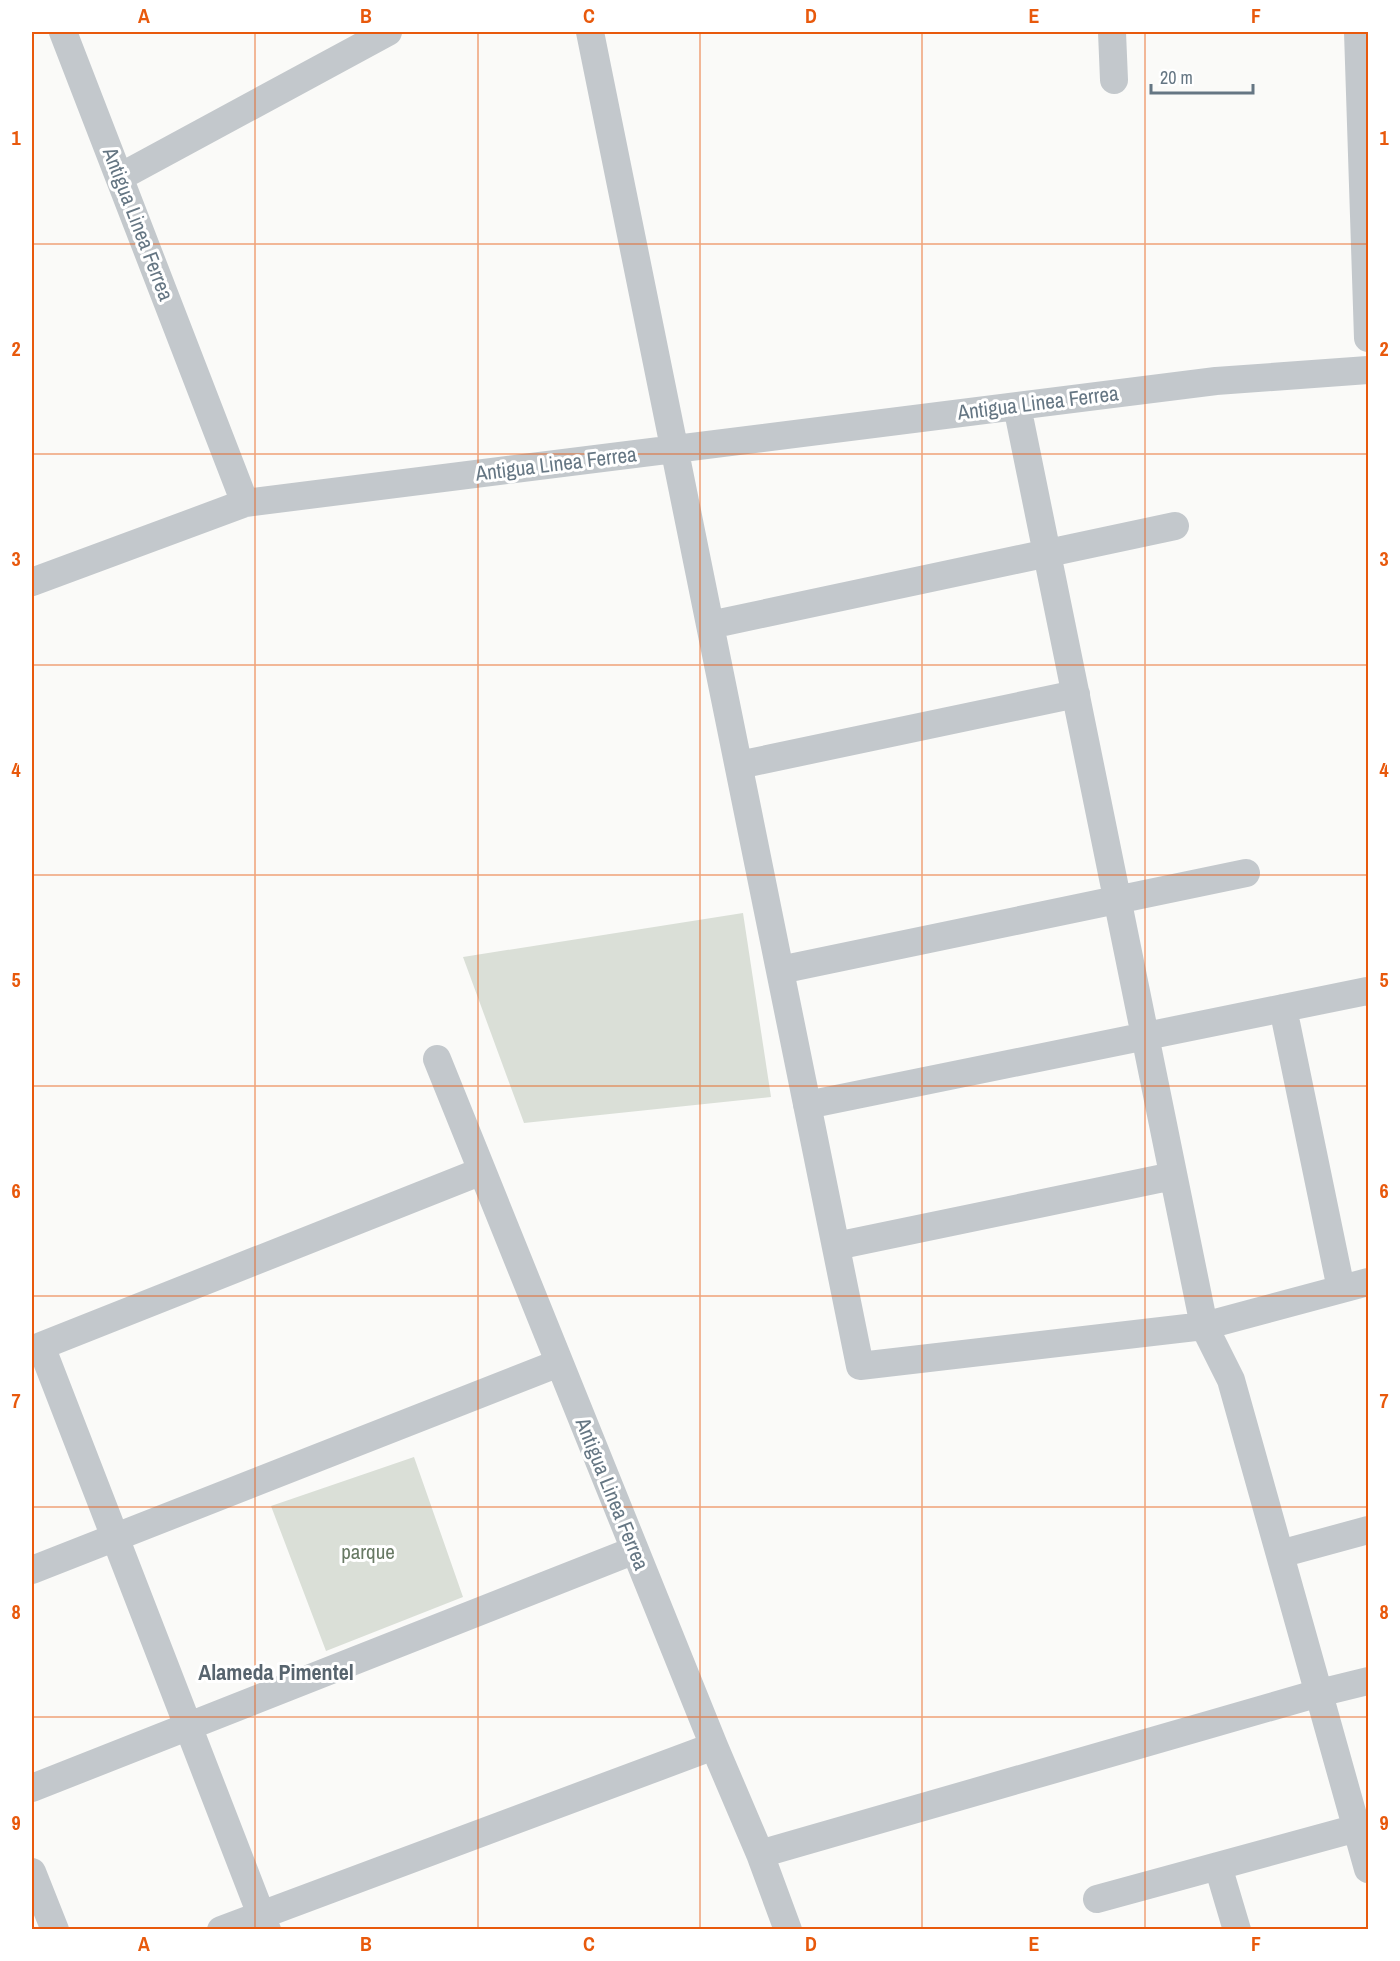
<svg xmlns="http://www.w3.org/2000/svg" width="1400" height="1961" font-family="'Archivo Narrow',sans-serif">
<style>
.green{fill:#dadfd7}
.lines{fill:none;stroke-linecap:round;stroke-linejoin:round}
.street{stroke:#c3c8cc;stroke-width:28}
.grid{fill:none;stroke:#e8590c;stroke-width:1.5;stroke-opacity:0.55}
.labels{text-anchor:middle;stroke-width:6;stroke-linejoin:round;paint-order:stroke}
.street-label{font-size:21px;fill:#657683;stroke:#fff}
.park-label{font-size:21px;fill:#687a64;stroke:#fff}
.neighbourhood-label{font-size:22px;font-weight:bold;fill:#57646e;stroke:#fff}
.neatline{fill:none;stroke:#e8590c;stroke-width:2}
.grid-label{font-size:20px;text-anchor:middle;font-weight:bold;fill:#e8590c}
</style>
<rect width="100%" height="100%" fill="#fafaf8"/>
<!-- green -->
<path class="green" d="M 743,913 L 771,1097 L 524,1123 L 463,957 Z
M 414,1457 L 463,1597 L 326,1651 L 271,1506 Z"/>
<g class="lines">
<!-- street -->
<path class="street" d="M 63,32 L 245,503 L 1216,381 L 1368,370
M 590,32 L 860,1366 L 1204,1326 L 1368,1282
M 1112,32 L 1114,80
M 1358,32 L 1368,338
M 120,177 L 388,32
M 1017,406 L 1204,1326 L 1231,1380 L 1368,1869
M 32,582 L 245,503
M 710,625 L 1175,526
M 739,765 L 1076,694
M 780,970 L 1246,873
M 1283,1008 L 1341,1289
M 437,1059 L 714,1746 L 760,1854 L 788,1930
M 807,1105 L 1367,991 L 1368,992
M 836,1246 L 1173,1176
M 1280,1554 L 1368,1530
M 32,1570 L 559,1363
M 32,1788 L 635,1550
M 760,1854 L 1319,1693 L 1368,1681
M 1218,1866 L 1237,1930
M 32,1872 L 55,1930
M 1097,1899 L 1368,1825
M 221,1930 L 714,1746
M 267,1930 L 41,1346 L 482,1171"/>
</g>
<!-- grid -->
<path class="grid" d="M 255,32 L 255,1930M 478,32 L 478,1930M 700,32 L 700,1930M 922,32 L 922,1930M 1145,32 L 1145,1930M 32,244 L 1368,244M 32,454 L 1368,454M 32,665 L 1368,665M 32,875 L 1368,875M 32,1086 L 1368,1086M 32,1296 L 1368,1296M 32,1507 L 1368,1507M 32,1717 L 1368,1717"/>
<g class="labels">
<!-- street labels -->
<g class="street-label">
<text transform="translate(138 224) rotate(69)" y="7">Antigua Linea Ferrea</text>
<text transform="translate(1038 403) rotate(-7)" y="7">Antigua Linea Ferrea</text>
<text transform="translate(556 464) rotate(-7)" y="7">Antigua Linea Ferrea</text>
<text transform="translate(612 1494) rotate(68)" y="7">Antigua Linea Ferrea</text>
</g>
<!-- park labels -->
<g class="park-label">
<text x="368" y="1559">parque</text>
</g>
<!-- neighbourhood labels -->
<g class="neighbourhood-label">
<text x="276" y="1680">Alameda Pimentel</text>
</g>
</g>
<!-- border -->
<rect width="1400" height="1961" fill="none" stroke="#ffffff" stroke-width="66"/>
<!-- scale -->
<path d="M1151 84v9h102v-9" fill="none" stroke="#657683" stroke-width="3"/>
<text x="1160" y="84" font-size="18" fill="#657683" stroke="#ffffff" stroke-width="4.5" paint-order="stroke">20 m</text>
<rect x="33" y="33" width="1334" height="1895" class="neatline"/>
<g class="grid-label">
<text x="144" y="23">A</text>
<text x="366" y="23">B</text>
<text x="589" y="23">C</text>
<text x="811" y="23">D</text>
<text x="1034" y="23">E</text>
<text x="1256" y="23">F</text>
<text x="16" y="145">1</text>
<text x="1384" y="145">1</text>
<text x="16" y="356">2</text>
<text x="1384" y="356">2</text>
<text x="16" y="566">3</text>
<text x="1384" y="566">3</text>
<text x="16" y="777">4</text>
<text x="1384" y="777">4</text>
<text x="16" y="987">5</text>
<text x="1384" y="987">5</text>
<text x="16" y="1198">6</text>
<text x="1384" y="1198">6</text>
<text x="16" y="1408">7</text>
<text x="1384" y="1408">7</text>
<text x="16" y="1619">8</text>
<text x="1384" y="1619">8</text>
<text x="16" y="1830">9</text>
<text x="1384" y="1830">9</text>
<text x="144" y="1951">A</text>
<text x="366" y="1951">B</text>
<text x="589" y="1951">C</text>
<text x="811" y="1951">D</text>
<text x="1034" y="1951">E</text>
<text x="1256" y="1951">F</text>
</g>
</svg>
